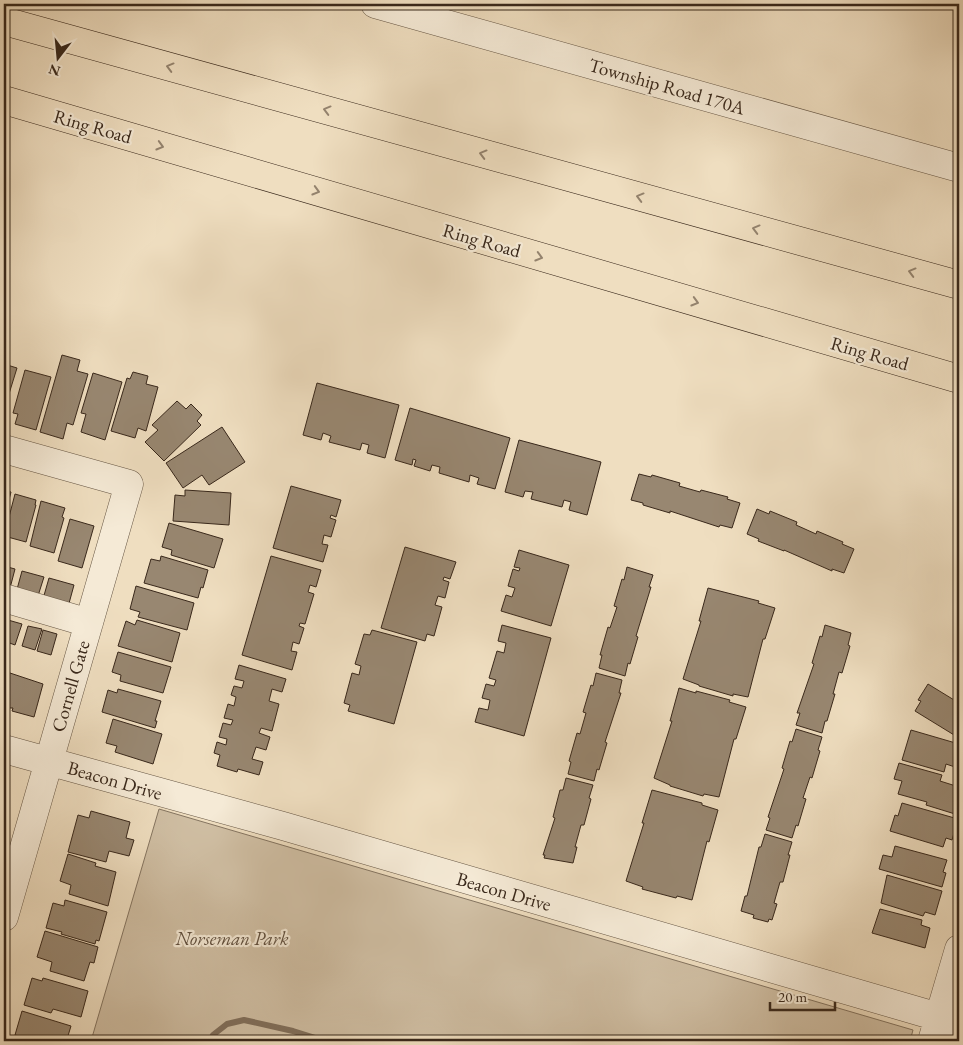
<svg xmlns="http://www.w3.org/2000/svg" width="963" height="1045" font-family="'EB Garamond',serif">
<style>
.green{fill:#d0bfa4;stroke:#847460}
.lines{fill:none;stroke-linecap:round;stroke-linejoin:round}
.stream{stroke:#81705c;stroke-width:6}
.building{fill:#988771;stroke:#39281b}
.minor-casing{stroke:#665644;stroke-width:29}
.highway-casing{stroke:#39281b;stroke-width:29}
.minor{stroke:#f5ead6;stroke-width:28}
.highway{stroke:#efdec0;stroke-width:28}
.oneway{stroke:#94836e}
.labels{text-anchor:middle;stroke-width:4.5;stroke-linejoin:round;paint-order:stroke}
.street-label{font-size:19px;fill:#39281b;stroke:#f5ead6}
.park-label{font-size:19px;font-style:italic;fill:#5f4e3d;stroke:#f5ead6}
</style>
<rect width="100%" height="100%" fill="#efdec0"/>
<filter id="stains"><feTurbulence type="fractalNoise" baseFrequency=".004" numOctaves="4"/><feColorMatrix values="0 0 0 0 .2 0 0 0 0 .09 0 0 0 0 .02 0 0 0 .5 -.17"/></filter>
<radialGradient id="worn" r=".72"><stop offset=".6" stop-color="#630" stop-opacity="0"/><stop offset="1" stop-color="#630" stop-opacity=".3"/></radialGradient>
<!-- green -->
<path class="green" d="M 159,809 L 913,1030 L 910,1041 L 91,1041 Z"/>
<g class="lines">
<!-- stream -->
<path class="stream" d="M 210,1041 L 213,1035 L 227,1024 L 244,1020 L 293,1031 L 325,1041"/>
</g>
<!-- building -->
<path class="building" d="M 62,355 L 80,360 L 77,371 L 88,374 L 73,425 L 67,423 L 63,439 L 40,432 Z
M 4,364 L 17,368 L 4,410 Z
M 25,370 L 51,377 L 36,430 L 15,424 L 18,414 L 13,413 Z
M 133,372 L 148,376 L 146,384 L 158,387 L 146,431 L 138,428 L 135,438 L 111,431 L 127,378 L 130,379 Z
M 93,373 L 122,382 L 105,440 L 81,432 L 86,414 L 81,413 Z
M 317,383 L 399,405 L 385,458 L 367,453 L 369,445 L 362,443 L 360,450 L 329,442 L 331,436 L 323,433 L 321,440 L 303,435 Z
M 177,401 L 186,409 L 191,404 L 202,415 L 197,421 L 201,425 L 164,461 L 145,442 L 158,430 L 152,425 Z
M 410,408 L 510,438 L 495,489 L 477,484 L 479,478 L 470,475 L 469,482 L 439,473 L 440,467 L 432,465 L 430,471 L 414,466 L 416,460 L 413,459 L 412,465 L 395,460 Z
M 222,427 L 245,462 L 209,485 L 202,475 L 183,488 L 166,463 Z
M 519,440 L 601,462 L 587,515 L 569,510 L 571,502 L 564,500 L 562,507 L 531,499 L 533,492 L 525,491 L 523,497 L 505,492 Z
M 639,474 L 651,477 L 652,475 L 680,483 L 679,486 L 700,492 L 701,490 L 728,497 L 727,499 L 740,503 L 732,528 L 720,525 L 719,527 L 670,511 L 670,513 L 643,505 L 643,503 L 631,500 Z
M 291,486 L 341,500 L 336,517 L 331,515 L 330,518 L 336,520 L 331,537 L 324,535 L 322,544 L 328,545 L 323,562 L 273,548 Z
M 4,490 L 11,492 L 4,519 Z
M 185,490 L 231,493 L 229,525 L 173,521 L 175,495 L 185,496 Z
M 15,494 L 36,500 L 35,505 L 36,505 L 26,542 L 4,536 Z
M 41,501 L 65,508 L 62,517 L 64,518 L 54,553 L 30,546 Z
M 757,509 L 769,514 L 770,511 L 797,522 L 796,525 L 816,534 L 817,531 L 843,542 L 842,544 L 854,549 L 844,573 L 832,569 L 832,571 L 784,550 L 784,551 L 758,541 L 759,539 L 747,534 Z
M 70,519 L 94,526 L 82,568 L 58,561 Z
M 169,523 L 223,539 L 214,568 L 171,555 L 172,550 L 162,547 Z
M 405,547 L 456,562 L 450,579 L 444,577 L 443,580 L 449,582 L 445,598 L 438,596 L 435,605 L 442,607 L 434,636 L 427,634 L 425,641 L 381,628 Z
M 519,550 L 569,565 L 551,626 L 501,611 L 506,595 L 512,597 L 515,588 L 508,586 L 513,569 L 519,571 L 520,568 L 514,567 Z
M 161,556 L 208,570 L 203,588 L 201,587 L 198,598 L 144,583 L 151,559 L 160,561 Z
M 271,556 L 321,570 L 316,587 L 310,585 L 308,592 L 314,594 L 305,624 L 300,623 L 299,626 L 304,628 L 299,644 L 293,642 L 291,651 L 297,652 L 292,670 L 242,655 Z
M 4,566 L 15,569 L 9,592 L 4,591 Z
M 627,567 L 653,575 L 649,587 L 651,587 L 636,636 L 638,637 L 630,664 L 628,663 L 625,676 L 599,668 L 602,655 L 600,655 L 608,627 L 610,628 L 617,607 L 614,606 L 622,579 L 624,580 Z
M 22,571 L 44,577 L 37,599 L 16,593 Z
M 49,578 L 74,585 L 68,607 L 43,599 Z
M 136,586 L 194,603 L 187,630 L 138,617 L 140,612 L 130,609 Z
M 708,588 L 759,601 L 758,603 L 775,608 L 765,639 L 763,639 L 748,697 L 733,694 L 733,696 L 699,686 L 699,685 L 683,679 L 701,621 L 699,621 Z
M 8,620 L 22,624 L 15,645 L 4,641 L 4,634 Z
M 137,620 L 180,633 L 172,662 L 118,646 L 126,621 L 135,625 Z
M 502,625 L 551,638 L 524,736 L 475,722 L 479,708 L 488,710 L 490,700 L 482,698 L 486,684 L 494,686 L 496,680 L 489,678 L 497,651 L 504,653 L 506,643 L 498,641 Z
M 825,625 L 851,633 L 848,645 L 850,646 L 842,673 L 839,672 L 833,694 L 835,694 L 827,721 L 825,721 L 822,733 L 796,725 L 800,713 L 797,713 L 814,664 L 812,663 L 820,636 L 822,637 Z
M 28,626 L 42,629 L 35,650 L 22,646 Z
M 43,630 L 57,634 L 51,655 L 37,651 Z
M 372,630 L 417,642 L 394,724 L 348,711 L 350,705 L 344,703 L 352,673 L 359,675 L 361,666 L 355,664 L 364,634 L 370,635 Z
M 118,652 L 171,667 L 163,693 L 120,681 L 121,675 L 112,672 Z
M 239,665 L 286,679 L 282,692 L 272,689 L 269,701 L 279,704 L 272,731 L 261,728 L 259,733 L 270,737 L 266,750 L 256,747 L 252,759 L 263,762 L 259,775 L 238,769 L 237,772 L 217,766 L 220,755 L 214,753 L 217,742 L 226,745 L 227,739 L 219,737 L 223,723 L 231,725 L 233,720 L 224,718 L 228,704 L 234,706 L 236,697 L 231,695 L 234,686 L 242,688 L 244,681 L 235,679 Z
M 4,671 L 43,684 L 34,717 L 12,711 L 13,708 L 4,708 Z
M 596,673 L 622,680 L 619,693 L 621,693 L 605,742 L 607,743 L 599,770 L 597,769 L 594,781 L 568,774 L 571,762 L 569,761 L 577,733 L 580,734 L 586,713 L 583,712 L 591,685 L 593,686 Z
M 928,684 L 959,703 L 959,738 L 915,711 L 921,701 L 918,700 Z
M 679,688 L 696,693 L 696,691 L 730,700 L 729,702 L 746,707 L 736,739 L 734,739 L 719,797 L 704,794 L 703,796 L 670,786 L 670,785 L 654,778 L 672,721 L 670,721 Z
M 118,689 L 161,701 L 155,721 L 157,721 L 155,728 L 102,712 L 108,690 L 117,693 Z
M 113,719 L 162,734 L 153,764 L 115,752 L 117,746 L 106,743 Z
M 796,729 L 822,737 L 818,750 L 820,751 L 812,778 L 810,777 L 803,798 L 806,799 L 798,826 L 796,825 L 792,838 L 766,830 L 770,818 L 768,817 L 784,769 L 782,768 L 790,741 L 792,742 Z
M 911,730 L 959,744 L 958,768 L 946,764 L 944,772 L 902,760 Z
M 899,763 L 942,775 L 940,781 L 959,787 L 959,797 L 955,814 L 926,805 L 927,802 L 898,794 L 902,781 L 894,779 Z
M 566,778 L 593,785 L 589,798 L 591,799 L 584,825 L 581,825 L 575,847 L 577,847 L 573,863 L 544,858 L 545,855 L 543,855 L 555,818 L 553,817 L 560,790 L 563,790 Z
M 652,790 L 702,803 L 702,805 L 718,810 L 709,842 L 707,841 L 692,900 L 677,896 L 676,898 L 642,889 L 643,887 L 626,881 L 644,823 L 642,823 Z
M 902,803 L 958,819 L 952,840 L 946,838 L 943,847 L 890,831 L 895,815 L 898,816 Z
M 91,811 L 130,822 L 126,838 L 134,840 L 129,856 L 109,851 L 106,862 L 68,852 L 78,815 L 89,818 Z
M 765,834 L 792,842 L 788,855 L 790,855 L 783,882 L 780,882 L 774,903 L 777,904 L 772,920 L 769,919 L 768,922 L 753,918 L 754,915 L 741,911 L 745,896 L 747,896 L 759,847 L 761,847 Z
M 895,846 L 947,860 L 943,872 L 946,873 L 942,887 L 879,869 L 883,855 L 892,857 Z
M 68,854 L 96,863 L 95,866 L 116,872 L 108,906 L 69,894 L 71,885 L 60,881 Z
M 887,875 L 942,891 L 935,915 L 925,912 L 923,916 L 881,903 Z
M 65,900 L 107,912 L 99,941 L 96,940 L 95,944 L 61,934 L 62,932 L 46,928 L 53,903 L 64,906 Z
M 880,909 L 922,920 L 921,925 L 930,928 L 925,948 L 872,933 Z
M 45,931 L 98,947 L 94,963 L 90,962 L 84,981 L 50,971 L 52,962 L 37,957 Z
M 32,978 L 42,981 L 43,978 L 88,991 L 81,1017 L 53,1009 L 51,1013 L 24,1005 Z
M 22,1011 L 71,1026 L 67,1039 L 70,1040 L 69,1041 L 26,1041 L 27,1038 L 15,1035 Z"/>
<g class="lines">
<defs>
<path id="minor" d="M 375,4 L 959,168
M 4,449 L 129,484 L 4,917
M 4,598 L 89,623
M 4,749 L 283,826 L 959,1023
M 932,1041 L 959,949"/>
<path id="highway" d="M 4,21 L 959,285
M 4,100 L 959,379"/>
</defs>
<!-- minor casing -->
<use href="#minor" class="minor-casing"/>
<!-- highway casing -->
<use href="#highway" class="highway-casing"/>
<!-- minor -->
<use href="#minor" class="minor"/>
<!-- highway -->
<use href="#highway" class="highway"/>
</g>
<!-- one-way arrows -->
<defs><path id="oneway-chevron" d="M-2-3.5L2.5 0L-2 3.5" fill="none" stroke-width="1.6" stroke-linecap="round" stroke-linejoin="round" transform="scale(1.25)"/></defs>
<g class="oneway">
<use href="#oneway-chevron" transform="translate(170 67) rotate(-165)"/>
<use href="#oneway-chevron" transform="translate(327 110) rotate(-165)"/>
<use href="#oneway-chevron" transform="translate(160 146) rotate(16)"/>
<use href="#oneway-chevron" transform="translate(483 154) rotate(-165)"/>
<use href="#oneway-chevron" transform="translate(316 191) rotate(16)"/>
<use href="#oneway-chevron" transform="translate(640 197) rotate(-165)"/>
<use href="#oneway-chevron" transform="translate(756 229) rotate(-165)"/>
<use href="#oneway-chevron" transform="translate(539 257) rotate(16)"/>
<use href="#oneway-chevron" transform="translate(912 272) rotate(-165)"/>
<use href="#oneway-chevron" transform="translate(695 302) rotate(16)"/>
</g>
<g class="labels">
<!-- street labels -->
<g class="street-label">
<text transform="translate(667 86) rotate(16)" y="7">Township Road 170A</text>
<text transform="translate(93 126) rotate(16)" y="7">Ring Road</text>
<text transform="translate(482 240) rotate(16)" y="7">Ring Road</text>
<text transform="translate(870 353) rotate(16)" y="7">Ring Road</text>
<text transform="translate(70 686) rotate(-74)" y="7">Cornell Gate</text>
<text transform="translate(115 780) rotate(16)" y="7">Beacon Drive</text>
<text transform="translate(504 891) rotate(16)" y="7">Beacon Drive</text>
</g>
<!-- park labels -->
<g class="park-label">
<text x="232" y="945">Norseman Park</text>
</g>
</g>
<!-- margin -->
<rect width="963" height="1045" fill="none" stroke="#efdec0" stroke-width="20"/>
<rect x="5" y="5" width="953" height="1035" fill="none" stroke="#39281b" stroke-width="2.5"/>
<rect x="10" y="10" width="943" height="1025" fill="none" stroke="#39281b"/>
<!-- north arrow -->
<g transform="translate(58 58) rotate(196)" stroke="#f5ead6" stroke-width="4" paint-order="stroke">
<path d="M0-4L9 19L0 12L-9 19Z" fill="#39281b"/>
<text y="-8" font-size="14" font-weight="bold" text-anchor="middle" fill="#39281b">N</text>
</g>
<!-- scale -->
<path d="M770 1002v8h65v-8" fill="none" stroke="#39281b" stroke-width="2.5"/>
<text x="778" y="1002" font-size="15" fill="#39281b" stroke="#f5ead6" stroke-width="4" paint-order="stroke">20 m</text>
<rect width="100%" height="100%" filter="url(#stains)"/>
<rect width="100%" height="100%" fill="url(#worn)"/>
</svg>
